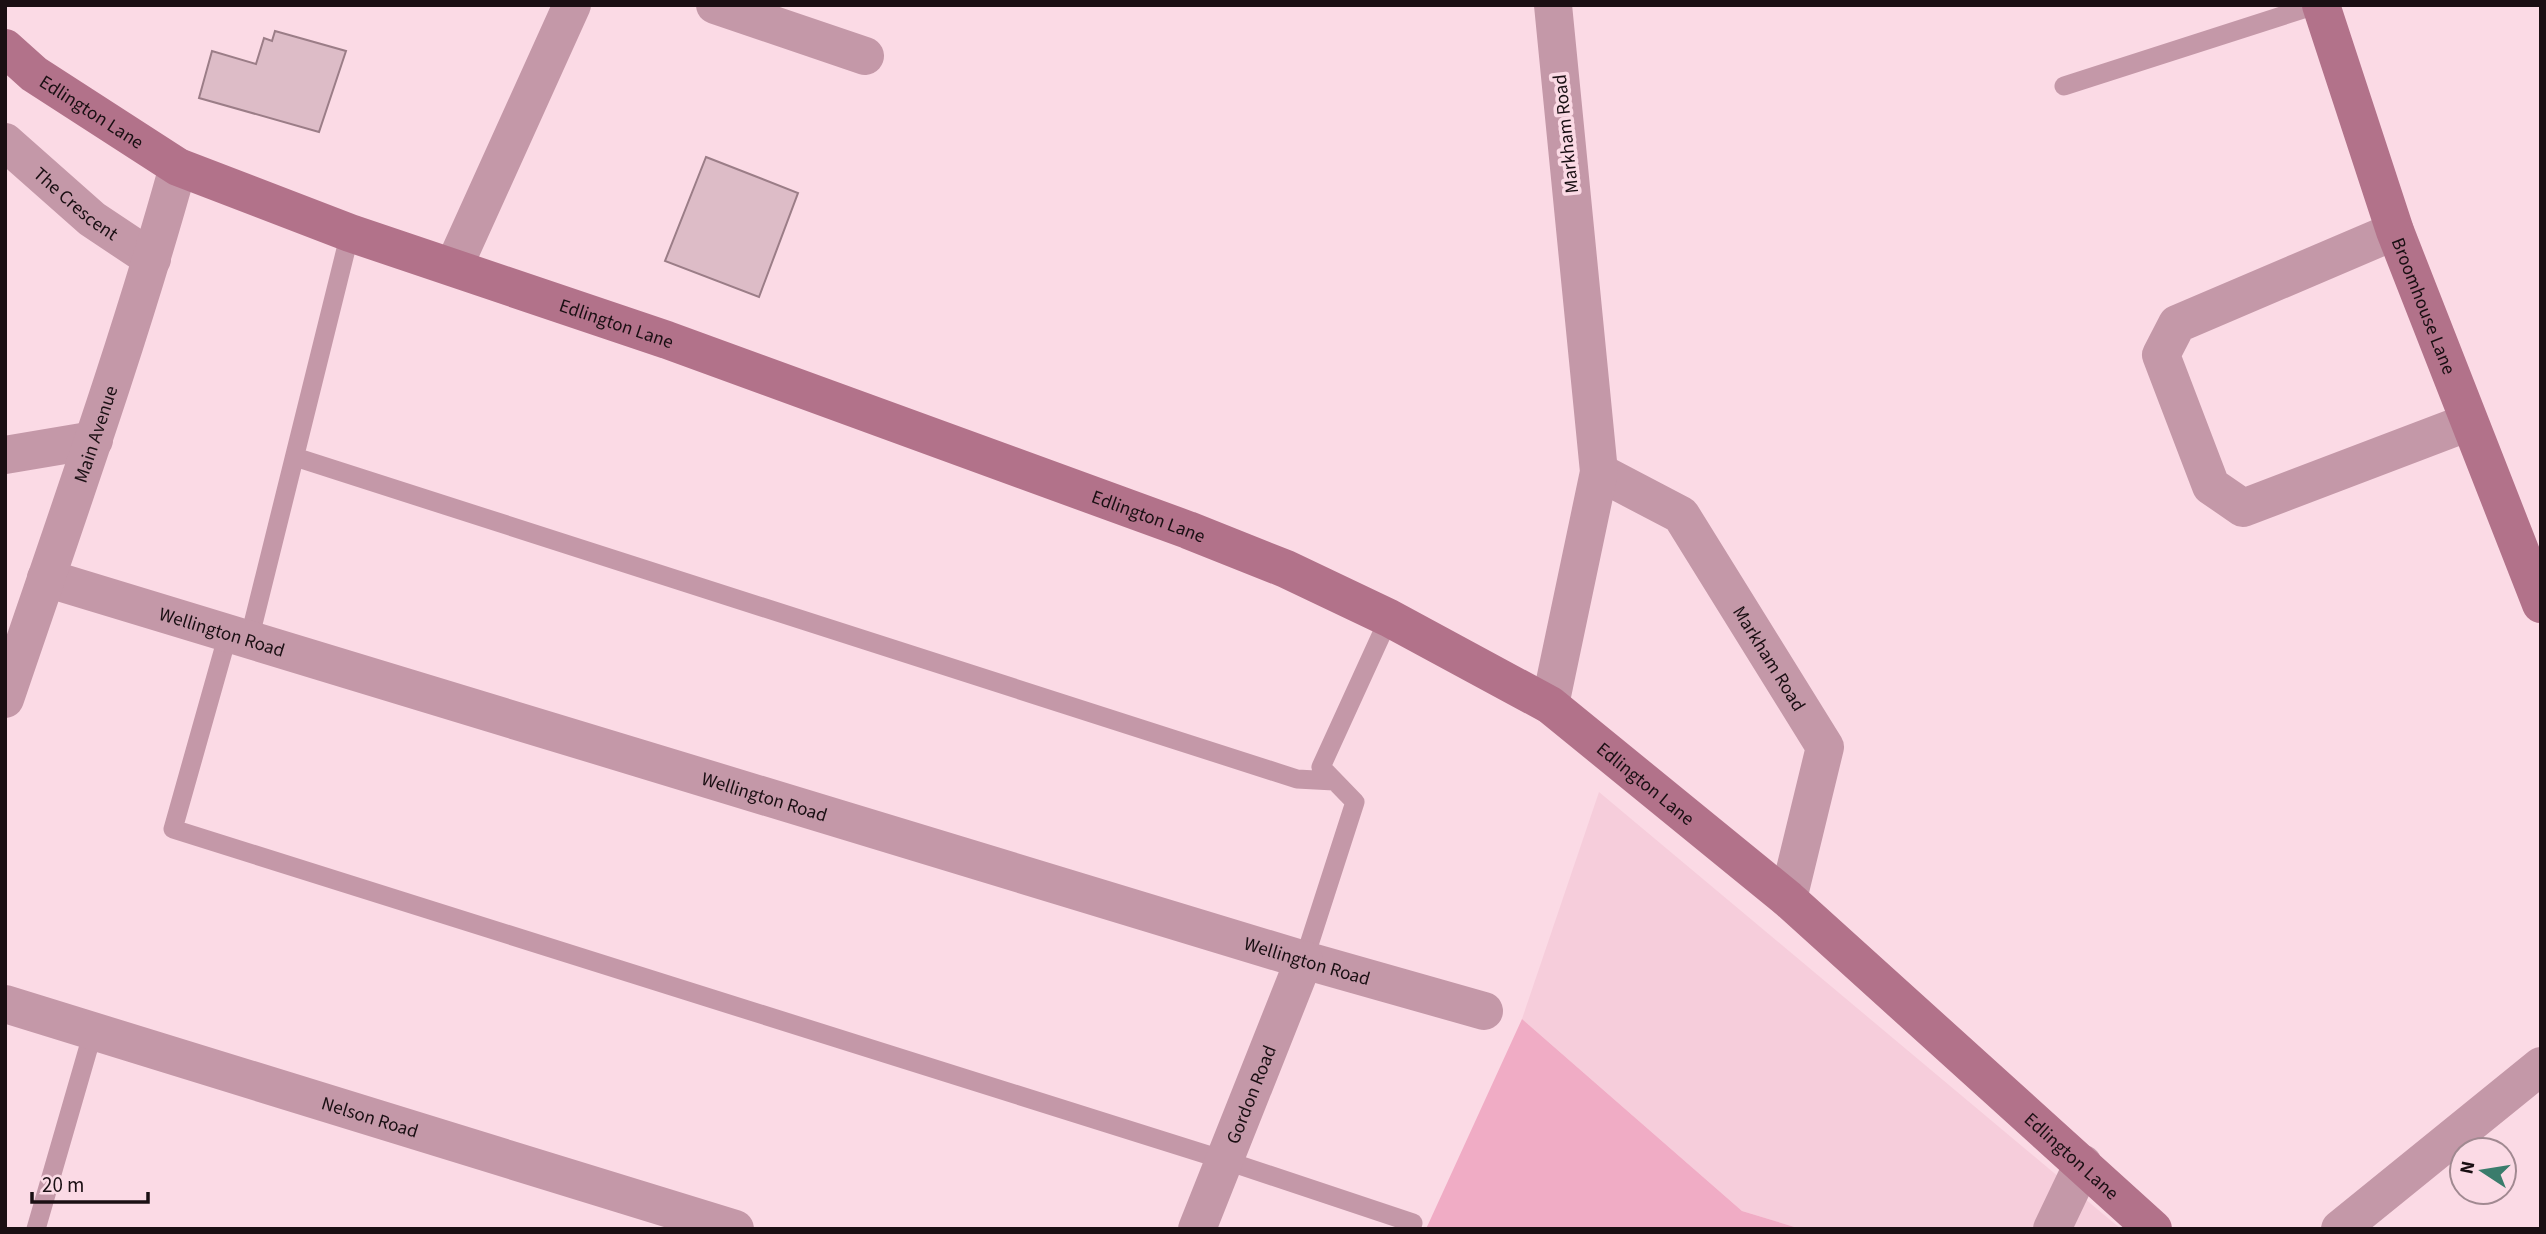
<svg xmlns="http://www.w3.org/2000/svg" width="2546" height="1234" font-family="'Source Sans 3',sans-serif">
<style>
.built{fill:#f6cddb}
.green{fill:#f0acc5}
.building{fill:#ddbcc7;stroke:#9b7d87;stroke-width:2}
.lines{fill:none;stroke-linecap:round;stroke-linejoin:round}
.lane{stroke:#c498a8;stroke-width:19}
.street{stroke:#c498a8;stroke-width:38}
.secondary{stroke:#b2728a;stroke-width:38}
.labels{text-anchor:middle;stroke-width:7;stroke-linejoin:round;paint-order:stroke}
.street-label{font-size:19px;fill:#1a0f13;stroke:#fbdae5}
</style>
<rect width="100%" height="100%" fill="#fbdae5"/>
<!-- built -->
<path class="built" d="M 1599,792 L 2121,1229 L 1801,1229 L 1742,1211 L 1522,1019 Z"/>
<!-- green -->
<path class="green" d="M 1522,1019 L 1742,1211 L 1801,1229 L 1426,1229 Z"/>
<!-- building -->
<path class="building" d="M 275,31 L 346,51 L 319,132 L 199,98 L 212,51 L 256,64 L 264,38 L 272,41 Z
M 706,157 L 798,193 L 759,297 L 665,261 Z"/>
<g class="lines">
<!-- lane -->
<path class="lane" d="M 2064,86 L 2316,5
M 295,457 L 1297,779 L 1334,781
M 228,634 L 173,829 L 1224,1160 L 1413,1223 L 1410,1229
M 249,640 L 350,233
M 1304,960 L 1355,802 L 1321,767 L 1389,618
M 36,1229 L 93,1032"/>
<!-- street -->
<g class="street">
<path d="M 715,5 L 865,56"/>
<path id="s1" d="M 5,142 L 92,219 L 152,259"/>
<path d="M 2395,231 L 2177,324 L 2161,355 L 2211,486 L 2243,508 L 2469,422"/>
<path d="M 454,266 L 572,5"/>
<path d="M 5,455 L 94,440"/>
<path id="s2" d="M 1599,472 L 1681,515 L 1825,747 L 1788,899"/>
<path id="s3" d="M 46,578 L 1304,960 L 1484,1011"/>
<path id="s4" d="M 5,699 C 65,522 128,347 178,167"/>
<path d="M 1550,705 L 1599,472 L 1553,5"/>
<path id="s5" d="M 5,1004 L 735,1229"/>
<path id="s6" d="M 1197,1229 L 1304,960"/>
<path d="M 2052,1229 L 2083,1164"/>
<path d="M 2340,1229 L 2541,1066"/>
</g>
<!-- secondary -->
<g class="secondary">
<path id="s7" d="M 2321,5 L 2395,231 L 2541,604"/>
<path id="s8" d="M 5,48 L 34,74 L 178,167 L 350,233 L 667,340 L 1188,530 L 1286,569 L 1389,618 L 1550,705 L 1788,899 L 2153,1229"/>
</g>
</g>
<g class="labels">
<!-- street labels -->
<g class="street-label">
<text dy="7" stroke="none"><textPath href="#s8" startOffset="108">Edlington Lane</textPath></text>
<text transform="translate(1565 134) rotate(-96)" y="7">Markham Road</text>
<text dy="7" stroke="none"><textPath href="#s1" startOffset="94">The Crescent</textPath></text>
<text dy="7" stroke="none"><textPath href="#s7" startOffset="318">Broomhouse Lane</textPath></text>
<text dy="7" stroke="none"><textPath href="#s8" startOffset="676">Edlington Lane</textPath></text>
<text dy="7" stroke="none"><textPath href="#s4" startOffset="280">Main Avenue</textPath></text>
<text dy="7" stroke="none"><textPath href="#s8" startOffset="1242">Edlington Lane</textPath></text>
<text dy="7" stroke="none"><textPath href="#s3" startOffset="184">Wellington Road</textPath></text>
<text dy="7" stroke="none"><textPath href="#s2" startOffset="261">Markham Road</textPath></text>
<text dy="7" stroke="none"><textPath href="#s8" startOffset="1810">Edlington Lane</textPath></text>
<text dy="7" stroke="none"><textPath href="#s3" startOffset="751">Wellington Road</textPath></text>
<text dy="7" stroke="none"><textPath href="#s3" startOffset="1318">Wellington Road</textPath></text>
<text dy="7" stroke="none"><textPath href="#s6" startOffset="145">Gordon Road</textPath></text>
<text dy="7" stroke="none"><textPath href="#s5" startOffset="382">Nelson Road</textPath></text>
<text dy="7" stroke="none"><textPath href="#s8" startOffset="2376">Edlington Lane</textPath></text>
</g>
</g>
<!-- border -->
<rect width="2546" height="1234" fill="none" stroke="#1a0f13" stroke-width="14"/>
<!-- north arrow -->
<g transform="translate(2483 1171) rotate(282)"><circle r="33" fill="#fbdae5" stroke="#a18991" stroke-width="2"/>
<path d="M0-5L12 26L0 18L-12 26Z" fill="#3a7c6c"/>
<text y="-10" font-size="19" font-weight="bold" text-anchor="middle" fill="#1a0f13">N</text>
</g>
<!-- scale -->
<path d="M32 1192v10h116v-10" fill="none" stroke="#1a0f13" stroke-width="3.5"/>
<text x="42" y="1192" font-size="21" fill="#1a0f13" stroke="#fbdae5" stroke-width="5" paint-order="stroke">20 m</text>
</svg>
